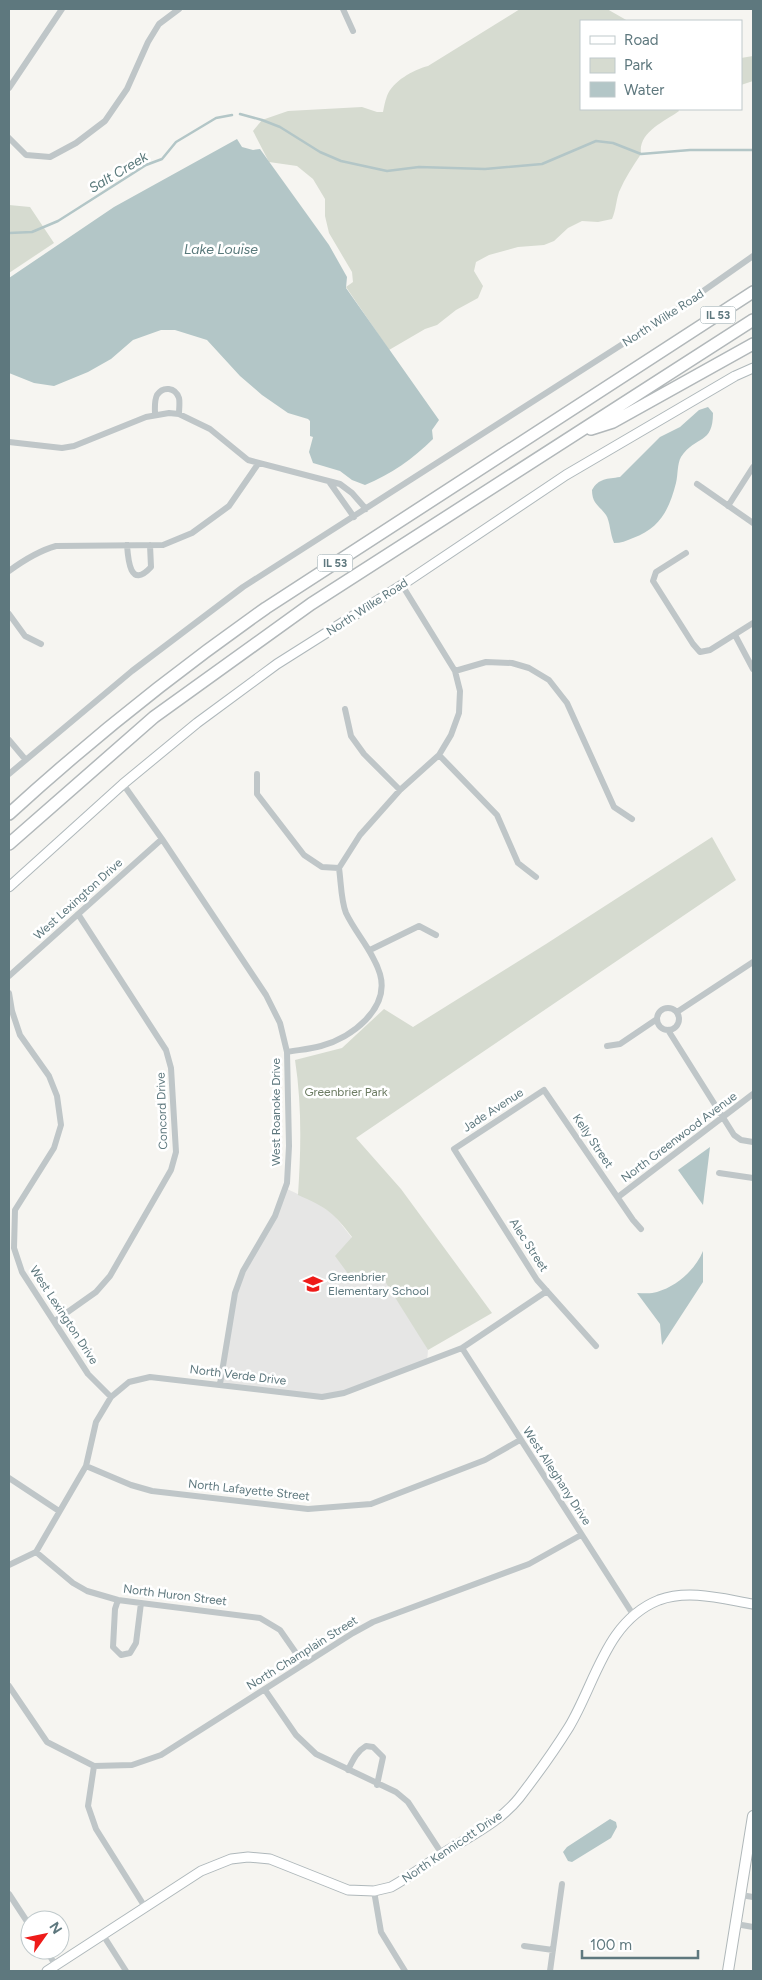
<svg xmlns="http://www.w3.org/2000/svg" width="762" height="1980" font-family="Figtree,sans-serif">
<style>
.built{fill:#e6e6e5}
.green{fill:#d6dbd0}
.water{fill:#b3c6c7}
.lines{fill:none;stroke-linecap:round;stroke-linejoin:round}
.stream{stroke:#b3c6c7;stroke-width:2.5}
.secondary-casing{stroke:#afb8bb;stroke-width:11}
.primary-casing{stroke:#b0b8ba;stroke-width:12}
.highway-casing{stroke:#b2b8ba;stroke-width:14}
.street{stroke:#bfc6c8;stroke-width:6}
.secondary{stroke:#fff;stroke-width:9}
.primary{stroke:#fff;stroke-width:10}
.highway{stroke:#fff;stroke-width:11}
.labels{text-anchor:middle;stroke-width:5;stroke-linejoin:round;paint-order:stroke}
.shield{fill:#fff;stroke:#8ea0a5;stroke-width:1}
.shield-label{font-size:11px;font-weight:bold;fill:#5e787e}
.street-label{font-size:12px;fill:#5e787e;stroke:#fff}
.park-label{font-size:12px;fill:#6c7b62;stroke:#fff}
.poi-label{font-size:12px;fill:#5e787e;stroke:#fff;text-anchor:start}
.water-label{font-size:14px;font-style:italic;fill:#59797b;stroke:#fff}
</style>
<rect width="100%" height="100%" fill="#f6f5f1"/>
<!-- built -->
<path class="built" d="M 285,1188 L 317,1203 L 334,1215 L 381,1275 L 416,1329 L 428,1350 L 427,1362 L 344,1393 L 322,1397 L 220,1384 L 235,1293 L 275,1216 Z"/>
<!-- green -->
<path class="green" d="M 520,9 L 607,9 L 628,21 L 581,21 L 581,109 L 678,109 L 679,111 C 664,122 638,132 641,154 C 633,166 625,178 619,192 C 616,201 616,210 612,219 L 598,222 L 582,221 L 568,228 L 554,241 L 544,245 L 518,247 L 489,255 L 476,262 L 474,271 L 483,286 L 478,298 L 456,310 L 437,325 L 425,329 L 389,350 L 346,287 L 353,282 L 352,272 L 329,233 L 325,216 L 325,199 L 313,179 L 297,166 L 269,162 L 253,131 L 262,120 L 288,111 L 362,107 L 377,112 L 383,112 C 384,107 385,101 387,96 C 393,81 413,70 428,66 Z
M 753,56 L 753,81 L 741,85 L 741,58 Z
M 9,205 L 30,207 L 54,243 L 9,273 Z
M 712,837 L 736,880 L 356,1138 L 401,1189 L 492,1313 L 428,1350 L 381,1275 L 358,1278 L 354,1271 L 349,1275 L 335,1256 L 352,1237 C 334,1213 326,1207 298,1195 C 301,1150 302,1105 295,1060 L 342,1048 L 384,1009 L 413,1027 L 546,944 Z"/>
<!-- water -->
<path class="water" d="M 237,139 L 242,147 L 253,150 L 260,149 L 329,245 L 347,277 L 346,288 L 439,420 L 432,430 L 433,439 C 413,459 391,474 365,485 L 352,480 L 340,471 L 313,463 L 309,452 L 313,437 L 310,436 L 310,421 L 308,419 L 288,413 L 262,395 L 240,376 L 207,340 L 175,330 L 161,330 L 133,340 L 111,359 L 88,372 L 54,386 L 34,383 L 9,373 L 9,278 L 114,207 Z
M 708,407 L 713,413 C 713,445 696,435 681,457 C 677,464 678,475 676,483 C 669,510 660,528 633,538 C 626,541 621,543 614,543 C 610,534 610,521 606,515 C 599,505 592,504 592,490 C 599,478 607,479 620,477 L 660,437 L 680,427 L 699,410 Z
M 710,1147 L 703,1205 L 678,1170 Z
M 703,1251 L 703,1282 L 662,1345 L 660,1324 L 637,1293 C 643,1293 651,1294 657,1292 C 677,1286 695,1270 703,1251 Z
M 610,1819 L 616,1822 L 617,1827 L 611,1838 L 572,1862 L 568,1861 L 563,1852 L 567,1847 Z"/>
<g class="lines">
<!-- stream -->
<path class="stream" d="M 240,114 L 262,120 L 280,127 L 320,152 L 341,161 L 387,171 L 419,167 L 485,169 L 542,164 L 596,141 L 613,143 L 641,154 L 690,150 L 753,150
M 9,233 L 32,232 L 58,221 L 146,165 L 162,159 L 176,142 L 216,118 L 232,115"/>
<defs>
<path id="secondary" d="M 9,887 L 123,784 L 197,723 L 277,664 L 402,585 L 566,475 L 735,376 L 753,368
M 47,1971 L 201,1871 L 231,1859 L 248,1857 L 270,1859 L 348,1890 L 374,1891 L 391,1887 C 409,1877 425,1865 442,1854 C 468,1837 499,1823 519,1798 C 536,1776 554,1751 569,1727 C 596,1682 606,1621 659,1600 C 689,1589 723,1599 753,1604"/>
<path id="primary" d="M 728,1971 L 753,1816"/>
<path id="highway" d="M 591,429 L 613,422 L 753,344
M 9,814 C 91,739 175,672 266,608 L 753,292
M 9,844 L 154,717 L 311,604 L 753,320"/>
</defs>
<!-- secondary casing -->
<use href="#secondary" class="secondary-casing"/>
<!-- primary casing -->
<use href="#primary" class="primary-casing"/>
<!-- highway casing -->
<use href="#highway" class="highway-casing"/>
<!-- street -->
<path class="street" d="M 343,9 L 353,31
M 9,88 L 62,9
M 9,138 L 26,155 L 50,157 L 76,143 L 105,121 L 127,89 L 148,42 L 159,24 L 179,9
M 155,415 C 155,408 154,401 157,395 C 163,386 175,387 179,398 C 180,402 179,409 179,414
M 9,442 L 62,448 L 74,446 L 146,417 L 169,413 L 179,414 L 210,429 L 248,460 L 340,484 L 352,493 L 366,509
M 330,483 L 354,517
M 697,484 L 753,523
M 728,506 L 753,467
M 127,545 C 128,559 130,590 151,567 L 150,545
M 686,553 L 656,572 L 653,581 L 693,644 L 700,652 L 710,650 L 753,623
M 9,571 C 24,560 38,551 56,546 L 163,545 L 192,533 L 229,506 L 258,464
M 9,614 L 25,636 L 41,644
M 735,635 L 753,669
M 455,671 L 486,662 L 512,663 L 529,668 L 549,680 L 567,703 L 614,807 L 632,819
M 345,709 L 351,736 L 364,754 L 400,790
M 9,740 L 25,759
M 439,755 L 497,815 L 518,863 L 536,877
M 9,774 L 132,671 L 243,587 L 679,308 L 753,256
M 257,774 L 257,794 L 304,855 L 322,867 L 339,868
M 123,784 L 162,839 L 266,995 L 280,1023 L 287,1052 L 289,1146 L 287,1183 L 275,1216 L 243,1271 L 235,1293 L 220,1384
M 370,950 L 419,926 L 436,935
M 9,976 L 162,839
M 9,993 L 12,1011 L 20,1035 L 49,1076 L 57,1096 L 61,1125 L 54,1148 L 15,1210 L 14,1248 L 22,1272 L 88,1374 L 111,1397
M657 1019a11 11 0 1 1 22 0a11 11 0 1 1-22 0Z
M 677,1012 L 753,962
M 668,1030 L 734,1135 L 741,1140 L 753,1142
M 607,1046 L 620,1044 L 657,1019
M 287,1052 C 298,1050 310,1049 321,1046 C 351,1038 390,1009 380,974 C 373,951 356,934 346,913 C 341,901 341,882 339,868 L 360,835 L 400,790 L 439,755 L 451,735 L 459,713 L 460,691 L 455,671 L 402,585
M 719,1173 L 753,1178
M 618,1197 L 753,1094
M 55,1321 L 96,1292 L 110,1276 L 171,1170 L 176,1152 L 171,1068 L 166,1050 L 78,914
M 596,1346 L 537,1280 L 454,1149 L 544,1090 L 633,1220 L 641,1229
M 462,1348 L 634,1616
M 86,1466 L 131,1485 L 152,1491 L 308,1509 L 371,1504 L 485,1460 L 520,1440
M 9,1478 L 59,1511
M 36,1552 L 73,1583 L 87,1591 L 118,1600 L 141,1603 L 260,1618 L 280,1630 L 303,1663
M 9,1565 L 36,1552 L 86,1466 L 96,1422 L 111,1397 L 129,1382 L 150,1377 L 322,1397 L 344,1393 L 462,1348 L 547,1291
M 118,1600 L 115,1609 L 113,1647 L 121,1655 L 130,1653 L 136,1643 L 141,1603
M 9,1686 L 47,1742 L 94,1766 L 132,1765 L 161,1755 L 353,1633 L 373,1622 L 529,1564 L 581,1535
M 265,1690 L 296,1735 L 316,1754 L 396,1792 L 408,1802 L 442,1854
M 94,1766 L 88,1806 L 96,1829 L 145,1907
M 348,1770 C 353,1760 356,1752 366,1746 L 373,1747 L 383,1757 L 377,1785
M 374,1891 L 381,1932 L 405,1971
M 9,1894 L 30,1926
M 741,1895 L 753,1897
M 736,1924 L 753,1927
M 103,1935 L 126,1971
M 524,1946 L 553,1950
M 46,1950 L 56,1966
M 550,1971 L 562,1884"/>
<!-- secondary -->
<use href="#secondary" class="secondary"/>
<!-- primary -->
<use href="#primary" class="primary"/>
<!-- highway -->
<use href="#highway" class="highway"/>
</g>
<!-- icons -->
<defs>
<symbol id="school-bare" viewBox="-9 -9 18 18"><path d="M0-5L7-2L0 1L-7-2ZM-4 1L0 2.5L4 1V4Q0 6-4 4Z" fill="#ee1b19" stroke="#fff" stroke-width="2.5" paint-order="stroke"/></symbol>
</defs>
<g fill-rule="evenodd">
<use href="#school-bare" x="299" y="1270" width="28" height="28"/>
</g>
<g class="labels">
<!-- shield labels -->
<g class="shield">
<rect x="700.5" y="306.5" width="35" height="17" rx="4"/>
<rect x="317.5" y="554.5" width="35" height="17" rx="4"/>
</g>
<g class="shield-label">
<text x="718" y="319">IL 53</text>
<text x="335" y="567">IL 53</text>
</g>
<!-- street labels -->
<g class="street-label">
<text transform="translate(663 318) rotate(-33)" y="4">North Wilke Road</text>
<text transform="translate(367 607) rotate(-33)" y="4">North Wilke Road</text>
<text transform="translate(78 899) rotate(-42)" y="4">West Lexington Drive</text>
<text transform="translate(493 1110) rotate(-33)" y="4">Jade Avenue</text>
<text transform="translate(162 1111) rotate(-92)" y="4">Concord Drive</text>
<text transform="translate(276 1112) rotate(-90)" y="4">West Roanoke Drive</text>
<text transform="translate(679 1137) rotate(-37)" y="4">North Greenwood Avenue</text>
<text transform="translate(593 1141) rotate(56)" y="4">Kelly Street</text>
<text transform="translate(529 1245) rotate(57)" y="4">Alec Street</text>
<text transform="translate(64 1315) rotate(57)" y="4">West Lexington Drive</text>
<text transform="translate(238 1375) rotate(7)" y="4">North Verde Drive</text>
<text transform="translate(557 1476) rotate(57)" y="4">West Alleghany Drive</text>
<text transform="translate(249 1490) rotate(6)" y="4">North Lafayette Street</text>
<text transform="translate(175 1595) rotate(7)" y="4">North Huron Street</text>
<text transform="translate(302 1653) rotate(-32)" y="4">North Champlain Street</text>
<text transform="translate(452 1847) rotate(-34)" y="4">North Kennicott Drive</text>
</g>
<!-- park labels -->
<g class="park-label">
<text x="346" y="1096">Greenbrier Park</text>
</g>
<!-- poi labels -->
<g class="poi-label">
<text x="328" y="1281">Greenbrier<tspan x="328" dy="14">Elementary School</tspan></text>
</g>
<!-- water labels -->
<g class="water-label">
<text transform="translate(118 172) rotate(-31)" y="5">Salt Creek</text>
<text x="221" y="254">Lake Louise</text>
</g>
</g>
<!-- border -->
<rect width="762" height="1980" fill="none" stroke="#5e787e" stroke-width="20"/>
<!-- legend -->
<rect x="580" y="20" width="162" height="90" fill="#ffffff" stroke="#bfc9cb"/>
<rect x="590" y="36" width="25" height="8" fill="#ffffff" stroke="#bfc9cb"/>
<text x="624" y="45" font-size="15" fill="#5e787e">Road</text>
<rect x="590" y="58" width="25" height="15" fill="#d6dbd0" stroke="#bfc9cb"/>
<text x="624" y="70" font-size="15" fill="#5e787e">Park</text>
<rect x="590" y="82" width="25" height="15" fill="#b3c6c7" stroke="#bfc9cb"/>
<text x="624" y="95" font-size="15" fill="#5e787e">Water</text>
<!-- north arrow -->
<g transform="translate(45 1935) rotate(57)"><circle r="24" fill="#ffffff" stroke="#bfc9cb"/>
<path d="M0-4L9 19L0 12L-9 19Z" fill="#ee1b19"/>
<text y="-8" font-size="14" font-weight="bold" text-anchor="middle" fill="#5e787e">N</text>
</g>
<!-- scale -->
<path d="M582 1950v8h116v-8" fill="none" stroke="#5e787e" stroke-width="2.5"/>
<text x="590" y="1950" font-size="15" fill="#5e787e" stroke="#ffffff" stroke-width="4" paint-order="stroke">100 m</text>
</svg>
